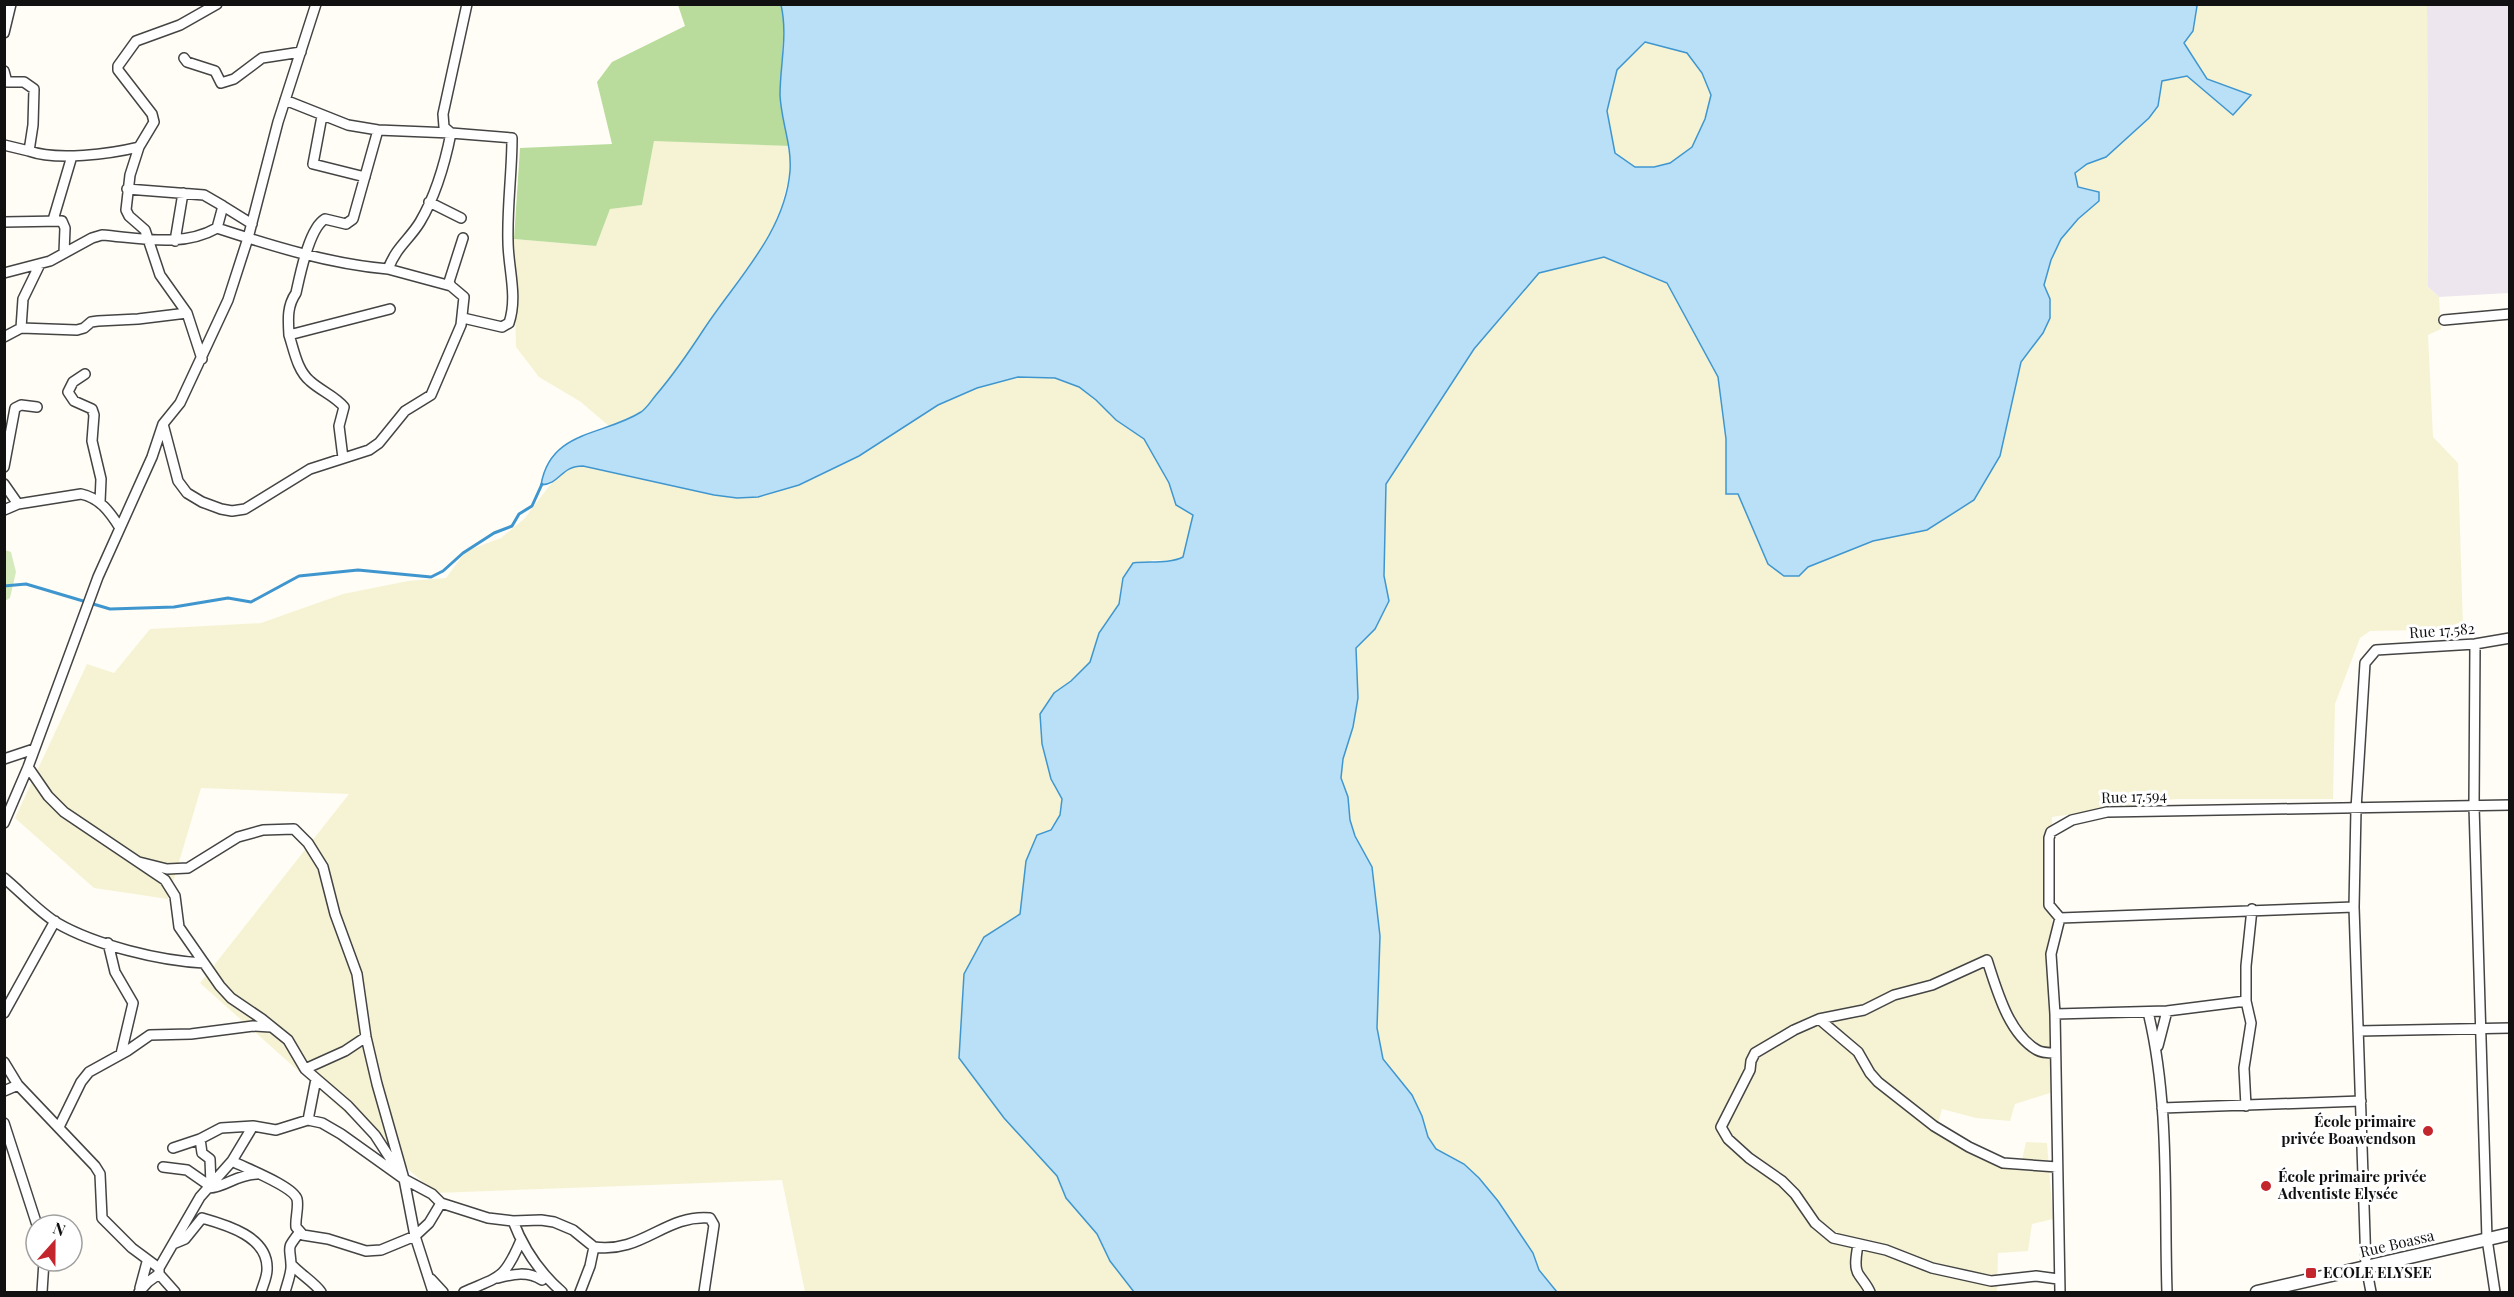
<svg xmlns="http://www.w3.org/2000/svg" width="2514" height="1297" font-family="'Playfair Display',serif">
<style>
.industrial{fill:#eee6ef}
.farmland{fill:#f6f3d4}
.green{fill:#d5ebbd}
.forest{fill:#b9dc9c}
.water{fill:#b9e0f7;stroke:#3f96cf;stroke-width:1.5;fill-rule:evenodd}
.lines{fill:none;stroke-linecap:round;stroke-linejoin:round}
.stream{stroke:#3f96cf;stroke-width:3}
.minor-casing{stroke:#444;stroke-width:12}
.tertiary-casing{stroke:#444;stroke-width:15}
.minor{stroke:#fff;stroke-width:9}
.tertiary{stroke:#fff;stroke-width:12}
.poi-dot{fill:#c4262e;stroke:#fff;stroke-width:2}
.labels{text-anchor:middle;stroke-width:6;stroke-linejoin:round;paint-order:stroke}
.street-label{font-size:15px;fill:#111;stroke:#fff}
.poi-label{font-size:15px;font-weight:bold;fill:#111;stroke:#fff;text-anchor:start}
</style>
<rect width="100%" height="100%" fill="#fffdf5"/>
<!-- industrial -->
<path class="industrial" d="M 2509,5 L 2509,293 L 2439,297 L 2428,287 L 2427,6 Z"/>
<!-- farmland -->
<path class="farmland" d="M 2413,4 L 2427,6 L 2428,287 L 2439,297 L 2441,329 L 2428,335 L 2433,437 L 2458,463 L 2463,629 L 2370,631 L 2360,638 L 2335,704 L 2333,799 L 2175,799 L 2052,817 L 2053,1092 L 2015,1104 L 2010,1121 L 1976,1118 L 1942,1109 L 1938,1124 L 1992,1157 L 2022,1160 L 2026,1142 L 2047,1143 L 2053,1219 L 2032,1224 L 2028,1251 L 1998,1253 L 1997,1292 L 1557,1292 L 1539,1270 L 1533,1253 L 1498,1201 L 1479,1178 L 1464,1164 L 1436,1149 L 1428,1137 L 1422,1116 L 1412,1095 L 1383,1059 L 1377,1028 L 1380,936 L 1372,867 L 1355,836 L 1350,820 L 1348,797 L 1341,778 L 1343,759 L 1353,727 L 1358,698 L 1356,648 L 1375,629 L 1389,601 L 1384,576 L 1386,484 L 1474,349 L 1539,273 L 1604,257 L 1667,283 L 1718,377 L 1726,439 L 1726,493 L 1738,493 L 1768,564 L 1808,567 L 1873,541 L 1927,530 L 2010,408 L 2021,362 L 2043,333 L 2050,299 L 2044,285 L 2051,260 L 2061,239 L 2078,219 L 2099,201 L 2088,188 L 2078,187 L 2075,173 L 2087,164 L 2106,157 L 2149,118 L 2158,106 L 2161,81 L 2187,76 L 2233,115 L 2250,95 L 2207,79 L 2183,43 L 2193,31 L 2197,6 L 2195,5 Z
M 1645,42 L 1687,53 L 1702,73 L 1711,95 L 1705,119 L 1692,147 L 1670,163 L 1654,167 L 1635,167 L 1615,153 L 1607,111 L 1617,69 Z
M 654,140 L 790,146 L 790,173 L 781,207 L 768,239 L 717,309 L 676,371 L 643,411 L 610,427 L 581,402 L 539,377 L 516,347 L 514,239 L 596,246 L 610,208 L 642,205 Z
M 1018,377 L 1055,378 L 1079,387 L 1096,400 L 1116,420 L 1144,439 L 1169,483 L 1176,505 L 1193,515 L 1183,557 L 1175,561 L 1152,560 L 1123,578 L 1119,604 L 1099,633 L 1090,662 L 1071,681 L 1054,693 L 1051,779 L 1062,799 L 1060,815 L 1026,861 L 1021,914 L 984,937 L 964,974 L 959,1059 L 1057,1176 L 1066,1198 L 1097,1234 L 1110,1261 L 1134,1292 L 805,1292 L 782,1180 L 435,1193 L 200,983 L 349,794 L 201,788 L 168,899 L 94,888 L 15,818 L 87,664 L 114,673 L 150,629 L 261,623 L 343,594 L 408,581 L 446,578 L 466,551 L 501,538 L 524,519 L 550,485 L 571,466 L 583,466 L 714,495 L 799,485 L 859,456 L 938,405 L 977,388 Z"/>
<!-- green -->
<path class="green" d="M 5,550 L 11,552 L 16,572 L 10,598 L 5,601 Z"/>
<!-- forest -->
<path class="forest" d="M 678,5 L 781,5 L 784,19 L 780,96 L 790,146 L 654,141 L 642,205 L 610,209 L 596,246 L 514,239 L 520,148 L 612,144 L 597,82 L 612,62 L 685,26 Z"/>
<!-- water -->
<path class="water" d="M 781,5 L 2195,5 L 2197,6 L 2193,31 L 2184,43 L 2207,79 L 2251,95 L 2233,115 L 2187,76 L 2162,81 L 2158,106 L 2149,118 L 2106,157 L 2087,164 L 2075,173 L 2078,187 L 2099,192 L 2099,201 L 2078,219 L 2061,239 L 2051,260 L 2044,285 L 2050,299 L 2050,318 L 2043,333 L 2021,362 L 2000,456 L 1974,500 L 1927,530 L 1873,541 L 1808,567 L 1799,576 L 1784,576 L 1768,564 L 1738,494 L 1726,494 L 1726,439 L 1718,377 L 1667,283 L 1604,257 L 1539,273 L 1474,349 L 1386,484 L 1384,576 L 1389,601 L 1375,629 L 1356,648 L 1358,698 L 1353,727 L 1343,759 L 1341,778 L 1348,797 L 1350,820 L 1355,836 L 1372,867 L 1380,936 L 1377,1028 L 1383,1059 L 1412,1095 L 1422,1116 L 1428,1137 L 1436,1149 L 1464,1164 L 1479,1178 L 1498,1201 L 1533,1253 L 1539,1270 L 1557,1292 L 1134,1292 L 1110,1261 L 1097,1234 L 1066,1198 L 1057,1176 L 1004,1118 L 959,1058 L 964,974 L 984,937 L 1020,914 L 1026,861 L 1037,835 L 1051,830 L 1060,815 L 1062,799 L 1051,779 L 1042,744 L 1040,714 L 1054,693 L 1071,681 L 1090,662 L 1099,633 L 1119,604 L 1123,578 L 1133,563 C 1149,561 1169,564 1183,557 L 1193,515 L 1176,505 L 1169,483 L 1144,439 L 1116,420 L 1096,400 L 1079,387 L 1055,378 L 1018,377 L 977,388 L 938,405 L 859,456 L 799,485 L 758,497 L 737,498 L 714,495 L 583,466 C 560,466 561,484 541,485 C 550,430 603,436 641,412 C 647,408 651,401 656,395 C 674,374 689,352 704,329 C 736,280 785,233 790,171 C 792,145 781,121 780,95 C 780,65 788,35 781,5 ZM 1645,42 L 1687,53 L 1702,73 L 1711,95 L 1705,119 L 1692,147 L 1670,163 L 1654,167 L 1635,167 L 1615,153 L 1607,111 L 1617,70 Z"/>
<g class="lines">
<!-- stream -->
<path class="stream" d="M 4,586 L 26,584 L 110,609 L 174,607 L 228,598 L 251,602 L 299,576 L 358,570 L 431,577 L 443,571 L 463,553 L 494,533 L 512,526 L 519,514 L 532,506 L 542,484"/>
<defs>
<path id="minor" d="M 4,33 L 11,4
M 184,58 L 187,62 L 215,71 L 221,83 L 234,79 L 262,58 L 301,52
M 4,71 L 7,82 L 24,82 L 34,89 L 33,125 L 29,151 C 57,161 110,154 139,147
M 285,100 L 348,125 L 378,130 L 451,133 L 512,138 C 512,172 507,207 508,241 C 508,268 518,296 509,323 L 502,327 L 463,318
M 322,116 L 313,164 L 365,177
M 4,145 L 29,151
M 127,189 L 204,195 L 223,206
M 429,202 L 461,218
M 53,220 L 72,156
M 4,222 L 62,221 L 65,228 L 64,253
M 217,228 C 272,246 330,264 388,269 C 397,246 409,240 420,222 C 436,195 445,163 451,133 L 444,127 L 443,114 L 467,4
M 175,241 L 183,193
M 388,269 L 451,286
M 4,273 L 50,261 L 92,238 L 102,235 C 140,238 182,248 217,228 L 223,206 L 252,224
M 2444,320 L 2510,314
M 21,328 L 77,330 L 84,328 L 91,322 L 98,321 L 138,319 L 187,313
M 289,335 C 288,319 287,306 296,293 C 300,275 309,228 325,219 L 346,224 L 353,219 L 378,130
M 4,337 L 21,328 L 23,299 L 40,264
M 202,359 L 187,313 L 160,275 L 145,230 L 129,216 L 126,210 L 130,175 L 139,147 L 154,122 L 152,114 L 118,70 L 118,66 L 136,41 L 180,25 L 217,4
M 85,374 L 73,382 L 68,392 L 74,401 L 92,409 L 94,415 L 92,441 L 101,479 L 100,502
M 163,424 L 178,481 L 187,493 L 202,502 L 221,509 L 232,511 L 245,509 L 310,469 L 369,450 L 379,443 L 405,411 L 431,395 L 461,325 L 464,297 L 451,286 L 449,282 L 463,238
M 343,458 L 339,426 L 344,407 C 335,396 321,391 310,381 C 297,370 294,350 289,335 L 390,309
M 4,467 L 15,408 L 21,405 L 37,407
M 4,484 L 18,504
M 4,510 L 18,504 L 81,494 C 100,498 110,512 120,528
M 2475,644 L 2474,806 L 2487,1239 L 2495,1292
M 4,759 L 34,749
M 28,767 L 48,796 L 64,812 L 165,880 L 175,896 L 179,927 L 220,986 L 231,998 L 262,1019 L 288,1040 L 305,1069 L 348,1106 L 375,1135 L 399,1172
M 4,823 L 28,767 L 98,577 L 152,457 L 163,424 L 180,403 L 228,300 L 248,238 L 278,122 L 316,4
M 139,862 L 167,869 L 188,868 L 238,837 L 263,830 L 294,829 L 308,843 L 323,867 L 335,914 L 357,974 L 366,1037 L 377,1084 L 404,1179 L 415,1236 L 433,1292
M 4,878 C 21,892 38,911 57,923 C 95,945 160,961 204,963
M 2060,918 L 2354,907
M 108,943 L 115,972 L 133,1003 L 121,1054
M 2148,1012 C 2170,1102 2164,1201 2167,1292
M 4,1013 L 55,921
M 2055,1014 L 2167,1011 L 2246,1001
M 1819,1019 L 1858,1052 L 1870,1073 L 1878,1082 L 1934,1126 L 1969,1147 L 2003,1163 L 2057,1167
M 2358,1031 L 2510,1028
M 2158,1046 L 2167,1011
M 2055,1053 C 2050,1053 2042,1053 2037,1050 C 2008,1033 1997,990 1987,960 L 1932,985 L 1894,995 L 1864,1010 L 1819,1019 L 1794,1030 L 1755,1053 L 1751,1061 L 1750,1070 L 1721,1127 L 1728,1139 L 1749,1158 L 1782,1181 L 1795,1194 L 1815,1223 L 1833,1238 L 1886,1250 L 1932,1268 L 1991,1281 L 2036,1276 L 2058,1279
M 4,1062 L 18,1085 L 95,1166 L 100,1174 L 102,1218 L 132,1248 L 159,1268
M 305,1069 L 345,1051 L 366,1037
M 4,1091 L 18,1085
M 2246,1106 L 2244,1068 L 2251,1023 L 2246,1001 L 2246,966 L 2252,909
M 2162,1108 L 2361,1101
M 308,1120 L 322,1123 L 341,1134 L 404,1179 L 432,1194 L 441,1203 L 488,1218 L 513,1221 L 541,1220 L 554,1222 L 573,1230 L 594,1247 C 642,1254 665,1214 710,1218 L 714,1225 L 704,1292
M 4,1123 L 37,1225
M 59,1127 L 81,1082 L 89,1072 L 127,1051 L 150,1035 L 191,1034 L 253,1026 L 271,1027
M 200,1139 L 221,1128 L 253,1126
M 173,1148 L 200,1139 L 202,1153 L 210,1159 L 211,1185
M 232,1161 C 245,1168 293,1186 297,1199 C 299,1208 295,1218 296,1227 L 303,1235 L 328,1239 L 366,1251 L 381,1250 L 415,1236 L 429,1223 L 441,1203
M 163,1167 L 187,1170 L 210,1186
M 209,1188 C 226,1187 235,1175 257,1174
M 513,1221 C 524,1250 539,1272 562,1292
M 173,1244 L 185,1239 L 202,1218 C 227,1225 269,1237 267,1270 C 267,1277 263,1285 261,1292
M 1858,1244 C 1857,1253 1853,1267 1859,1275 C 1863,1281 1867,1285 1870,1292
M 291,1264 C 300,1274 315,1283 321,1292
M 159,1274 L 175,1292
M 498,1278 C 513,1274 528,1271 542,1280
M 431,1279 L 443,1292
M 140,1288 L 147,1262
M 42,1292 L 44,1261
M 139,1292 L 148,1282 L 159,1274 L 159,1268 L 200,1197 L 232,1161 L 253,1126 L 276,1130 L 308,1120 L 316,1079
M 285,1292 C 287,1284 292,1272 291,1264 C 290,1245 286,1250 299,1233
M 464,1292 C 500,1276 504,1280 521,1240
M 580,1292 L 590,1266 L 594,1247
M 2060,1292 L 2055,1014 L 2051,954 L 2060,918 L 2049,905 L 2049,838 L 2051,832 L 2072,820 L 2107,812 L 2510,805
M 2371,1292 L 2366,1266 L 2354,907 L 2356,809 L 2365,663 L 2376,650 L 2475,644 L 2510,638"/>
<path id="tertiary" d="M 2257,1292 L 2510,1234"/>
</defs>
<!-- minor casing -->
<use href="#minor" class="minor-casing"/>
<!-- tertiary casing -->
<use href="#tertiary" class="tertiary-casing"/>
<!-- minor -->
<use href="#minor" class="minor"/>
<!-- tertiary -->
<use href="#tertiary" class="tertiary"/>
</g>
<!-- markers -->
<g class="poi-dot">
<circle cx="2428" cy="1131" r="6"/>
<circle cx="2266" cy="1186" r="6"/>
<rect x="2305" y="1267" width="12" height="12" rx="3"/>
</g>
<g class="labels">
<!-- street labels -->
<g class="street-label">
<text transform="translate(2442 631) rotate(-4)" y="5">Rue 17.582</text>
<text transform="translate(2134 797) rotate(-2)" y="5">Rue 17.594</text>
<text transform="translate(2397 1244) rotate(-13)" y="5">Rue Boassa</text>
</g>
<!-- poi labels -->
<g class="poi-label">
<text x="2416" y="1127" text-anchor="end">École primaire<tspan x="2416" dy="17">privée Boawendson</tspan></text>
<text x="2278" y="1182">École primaire privée<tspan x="2278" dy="17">Adventiste Elysée</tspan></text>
<text x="2323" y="1278">ECOLE ELYSEE</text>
</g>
</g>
<!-- border -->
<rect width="2514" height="1297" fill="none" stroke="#111111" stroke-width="12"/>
<!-- north arrow -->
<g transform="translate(54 1243) rotate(21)"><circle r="28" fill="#ffffff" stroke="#a0a0a0" stroke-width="1.5"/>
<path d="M0-4.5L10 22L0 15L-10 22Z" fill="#c4262e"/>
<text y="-9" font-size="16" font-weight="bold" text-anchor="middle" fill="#111111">N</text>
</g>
</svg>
